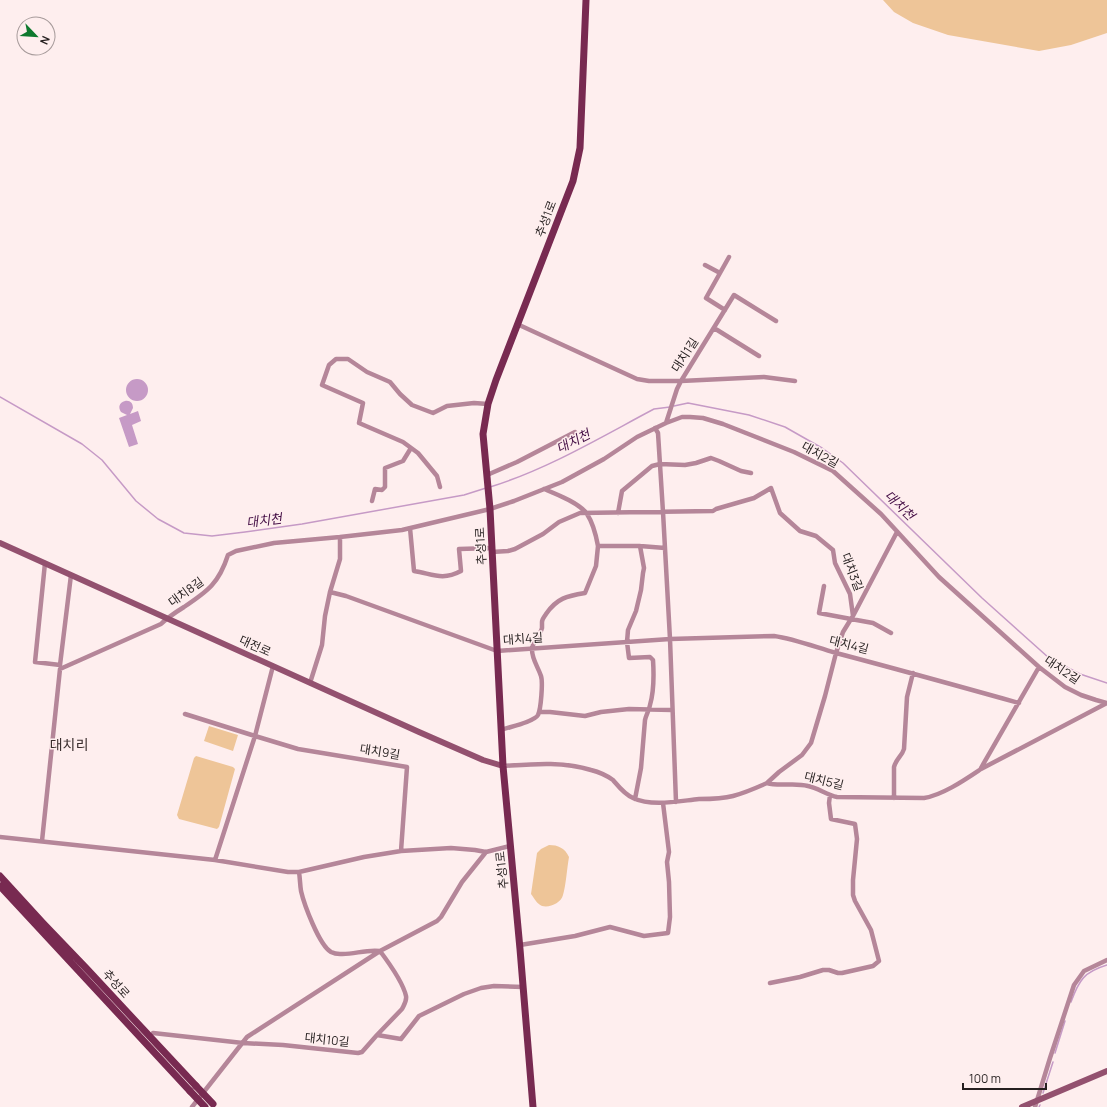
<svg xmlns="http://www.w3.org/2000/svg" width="1107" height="1107" font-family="Manrope,'Noto Sans KR',sans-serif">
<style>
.green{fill:#eec598}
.water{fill:#c69ac6}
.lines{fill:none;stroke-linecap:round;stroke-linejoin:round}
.stream{stroke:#c69ac6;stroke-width:1.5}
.street{stroke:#b58699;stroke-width:4.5}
.secondary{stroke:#93516f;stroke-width:6}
.primary{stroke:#782a51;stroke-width:7}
.primary-bridge{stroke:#782a51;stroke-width:7}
.labels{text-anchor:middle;stroke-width:3;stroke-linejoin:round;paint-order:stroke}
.street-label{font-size:12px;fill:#251f1f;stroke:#feeeee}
.water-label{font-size:13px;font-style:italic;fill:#440e45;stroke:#feeeee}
.quarter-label{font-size:14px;fill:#3a2e2e;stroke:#feeeee}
</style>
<rect width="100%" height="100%" fill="#feeeee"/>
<!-- green -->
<path class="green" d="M 883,0 L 1107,0 L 1107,33 L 1071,45 L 1039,51 L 948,35 L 913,23 L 894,12 Z
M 209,726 L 238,735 L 233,751 L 204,741 Z
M 196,756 L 233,767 L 235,769 L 219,827 L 217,829 L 179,819 L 177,815 L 194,758 Z
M 549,845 C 558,845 565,848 569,857 C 567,868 566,885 563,895 C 561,903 550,908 542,906 C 537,904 534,898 531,894 L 537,853 L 541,849 Z"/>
<!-- water -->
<path class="water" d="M126 390a11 11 0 1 1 22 0a11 11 0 1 1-22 0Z
M 125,401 C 130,400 133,403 133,408 L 130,414 L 138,411 L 141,421 L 132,425 L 138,444 L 129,447 L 119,418 L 127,415 L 121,412 C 118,407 119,403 125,401 Z"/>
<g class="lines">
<!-- stream -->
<path class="stream" d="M 0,397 L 82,444 L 102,460 L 136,501 L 158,519 L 184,533 L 212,536 L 245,532 L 302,524 L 464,495 L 486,488
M 674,406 L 688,403 L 749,415 L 785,427 L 822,448 L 843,463 L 982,598 L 1049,658 L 1080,674 L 1107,683
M 490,487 C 548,469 601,437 654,409 L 670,407
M 1071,1002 C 1079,980 1084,972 1107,965
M 1055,1053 L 1065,1021
M 1043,1093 L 1053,1062
M 1039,1107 L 1040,1105"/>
<!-- street -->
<path class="street" d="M 705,265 L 720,273
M 725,310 L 706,298 L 729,257
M 517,324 L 637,379 L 649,381 L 681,381 L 734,295 L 776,321
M 714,328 L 759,356
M 666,423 L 677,389 L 681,381 L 764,377 L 795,381
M 655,428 L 658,433 L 663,512 L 670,639 L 676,802
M 487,475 L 517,462 L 575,432
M 440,487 L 437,476 L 418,453 L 403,442 L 359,423 L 363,403 L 322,385 L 329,365 L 336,359 L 348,359 L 367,372 L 390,382 L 400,394 L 412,405 L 433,413 L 447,406 L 474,403 L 488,404
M 544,489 C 556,494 580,503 587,514 C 593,523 596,535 598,546 L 640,546 L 665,548
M 372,501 L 375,489 L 382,490 L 385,487 L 385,468 L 403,461 L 411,448
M 618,513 L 622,491 L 652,466 L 660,464 L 685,465 L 696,463 L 711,458 L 719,461 L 741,471 L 751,473
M 410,528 L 414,571 C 433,574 442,581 461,571 L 459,549 L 492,548
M 340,537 L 402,530 L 490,509 L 514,501 L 562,482 L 604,459 L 637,437 L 666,423 L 682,417 L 690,417 L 703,418 L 723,424 L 794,452 L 833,471 L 881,514 L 939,577 L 1039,667 L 1065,687 L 1081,695 L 1096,700 L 1107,703
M 492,552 L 508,551 L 515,549 L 543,534 L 559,522 L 580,513 L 713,511 L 716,509 L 754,498 L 771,488 L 780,513 L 800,531 L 816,536 L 833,550 L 835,563 L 850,594 L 853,616 L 851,619 L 873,623 L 891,633
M 45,563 L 35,662 L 60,665 L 71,575
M 853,616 L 897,532
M 273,666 L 255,736 L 298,749 L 407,767 L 401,851 L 451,848 L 475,850 L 486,852 L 510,846
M 310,683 L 322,645 L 325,616 L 330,592
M 539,712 L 550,712 L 585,716 L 601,712 L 629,709 L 672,710
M 185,714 L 255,736 L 215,860
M 501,730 C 509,727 534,722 538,715 C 541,709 543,682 541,676 C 538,667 532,659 532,650 C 532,641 540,636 542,628 C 542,626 542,624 542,622 C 542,619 545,616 546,614 C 557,598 567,596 585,593 L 596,566 L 598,546
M 503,766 C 533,764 561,761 591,770 C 599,772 606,775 613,780 C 619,787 624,794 633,798 C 652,807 679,801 699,799 C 710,799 722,799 733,796 C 744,793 756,788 767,783 C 780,787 794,782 808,786 C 818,788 827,795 837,797 L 924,798 C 943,795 966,779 981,769 L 1107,703
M 981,768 L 1039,667
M 767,783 L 779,772 L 802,755 L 811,743 L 825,696 L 836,653 L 843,632 L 851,619 L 819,613 L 824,586
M 894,798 L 894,767 C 896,759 902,756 904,749 L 907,697 L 913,673
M 635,799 L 641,768 L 645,720 C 646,715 649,711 650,705 C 654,691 654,675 653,660 L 650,657 L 629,658 L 627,642 L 628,630 L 636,611 L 641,590 L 643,573 L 644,568 L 640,546
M 0,837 L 215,860 L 288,872 L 299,872
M 42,841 L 60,669 L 161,624 C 168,617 176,612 184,607 C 208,591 219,583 228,555 L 236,551 L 274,543 L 340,537 L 340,559 L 330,592 L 346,596 L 497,651 L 670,639 L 774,636 C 795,639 815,647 836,653 C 897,669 958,686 1019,703
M 520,945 L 575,936 L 610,927 L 644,936 L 668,933 L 670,917 L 669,882 L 667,862 L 669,852 L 663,803
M 770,983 L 800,977 L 823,970 L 829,970 L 838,973 L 842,973 L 873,966 L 879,961 L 871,930 L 855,901 L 853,895 L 853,880 L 857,839 L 855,824 L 831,819 L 829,803 L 830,795
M 153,1033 L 243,1043 L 283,1045 L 358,1053 L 362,1052 L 377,1035 L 401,1039 L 419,1016 L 464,994 L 481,988 L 494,986 L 523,987
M 377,1035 L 402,1009 C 404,1005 407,1001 406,996 C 403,982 389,963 380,951 C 366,949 353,955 340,954 C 337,954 333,953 331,952 C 319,945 304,904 301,891 C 300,885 300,878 299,872 L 364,857 L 401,851
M 192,1107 L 247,1037 L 380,951 L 437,921 L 441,917 L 462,882 L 486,852
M 1035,1107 L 1050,1058 L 1074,985 L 1084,971 L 1107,960"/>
<!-- secondary -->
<path class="secondary" d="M 0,543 L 419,732 L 483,760 L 503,766
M 1022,1107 L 1107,1071"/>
<!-- primary -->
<path class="primary" d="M 0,876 L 43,923 L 86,968 L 196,1086
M 0,886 L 190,1091
M 533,1107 L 520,949 L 503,766 L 490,509 L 483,434 L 488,404 L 496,380 L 573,181 L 580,148 L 586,0"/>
<!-- primary-bridge -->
<path class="primary-bridge" d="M 196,1086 L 213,1104
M 190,1091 L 205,1107"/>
</g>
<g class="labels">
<!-- street labels -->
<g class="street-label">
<text transform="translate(546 219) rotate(-69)" y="4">추성1로</text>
<text transform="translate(685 355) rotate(-57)" y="4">대치1길</text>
<text transform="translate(820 455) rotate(29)" y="4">대치2길</text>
<text transform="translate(481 546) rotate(-93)" y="4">추성1로</text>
<text transform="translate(852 572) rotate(69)" y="4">대치3길</text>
<text transform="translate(186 592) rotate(-36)" y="4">대치8길</text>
<text transform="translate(523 639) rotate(-4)" y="4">대치4길</text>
<text transform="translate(849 645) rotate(14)" y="4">대치4길</text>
<text transform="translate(255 646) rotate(24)" y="4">대전로</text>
<text transform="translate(1062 670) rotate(34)" y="4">대치2길</text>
<text transform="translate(380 752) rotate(9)" y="4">대치9길</text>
<text transform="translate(824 781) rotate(14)" y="4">대치5길</text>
<text transform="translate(502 870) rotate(-96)" y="4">추성1로</text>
<text transform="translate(116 984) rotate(48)" y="4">추성로</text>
<text transform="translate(327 1040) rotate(6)" y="4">대치10길</text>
</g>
<!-- water labels -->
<g class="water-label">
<text transform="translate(573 441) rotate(-27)" y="5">대치천</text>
<text transform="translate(900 505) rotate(44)" y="5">대치천</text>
<text transform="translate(264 520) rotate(-7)" y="5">대치천</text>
</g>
<!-- quarter labels -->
<g class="quarter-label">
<text x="69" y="750">대치리</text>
</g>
</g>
<!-- north arrow -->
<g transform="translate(36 36) rotate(115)"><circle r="19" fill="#feeeee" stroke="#a79b9b"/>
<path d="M0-3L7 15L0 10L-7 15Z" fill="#0e792e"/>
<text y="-6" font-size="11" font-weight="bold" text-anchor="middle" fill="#251f1f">N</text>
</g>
<!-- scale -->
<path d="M963 1083v6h83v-6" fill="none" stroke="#251f1f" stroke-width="2"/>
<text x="969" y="1083" font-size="12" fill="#251f1f" stroke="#feeeee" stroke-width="3" paint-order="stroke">100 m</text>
</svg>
